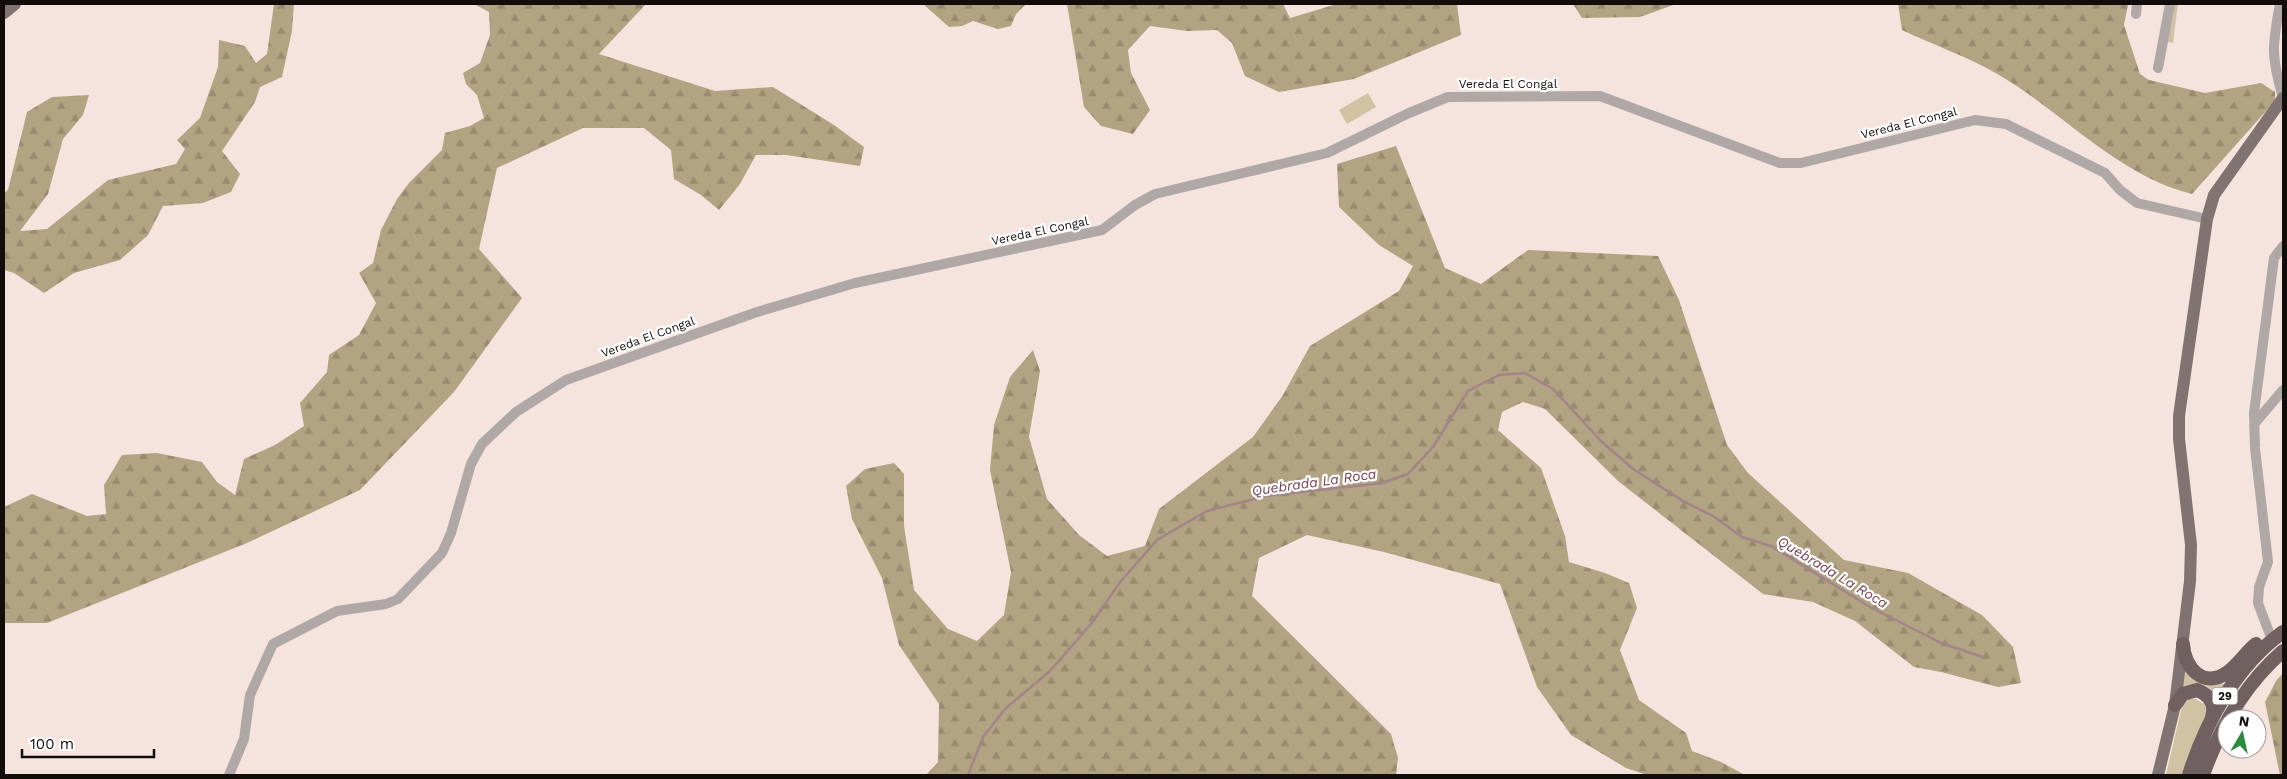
<svg xmlns="http://www.w3.org/2000/svg" width="2287" height="779" font-family="'Work Sans',sans-serif">
<style>
.green{fill:#d1c2a3}
.forest{fill:url(#forest-firs)}
.lines{fill:none;stroke-linecap:round;stroke-linejoin:round}
.stream{stroke:#a38489;stroke-width:2.5}
.minor{stroke:#b0a8a7;stroke-width:10}
.major{stroke:#817372;stroke-width:12}
.highway{stroke:#70605f;stroke-width:14}
.labels{text-anchor:middle;stroke-width:4.5;stroke-linejoin:round;paint-order:stroke}
.shield{fill:#fff;stroke:#595554;stroke-width:1}
.shield-label{font-size:11px;font-weight:bold;fill:#120c0a}
.street-label{font-size:12px;fill:#120c0a;stroke:#fff}
.water-label{font-size:14px;font-style:italic;fill:#78404e;stroke:#fff}
</style>
<defs>
<pattern id="forest-firs" width="22" height="20" patternUnits="userSpaceOnUse" patternTransform="scale(1.25)"><rect width="22" height="20" fill="#b2a382"/><path d="M5 1l3.5 6h-7zM16 11l3.5 6h-7z" fill="#988b6f"/></pattern>
</defs>
<rect width="100%" height="100%" fill="#f5e4dd"/>
<!-- green -->
<path class="green" d="M 2173,4 L 2178,4 L 2173,43 L 2167,42 Z
M 1368,93 L 1376,107 L 1347,124 L 1339,110 Z
M 2185,670 C 2191,685 2213,687 2228,683 L 2218,700 C 2213,684 2196,680 2182,688 Z
M 2189,699 L 2196,699 L 2205,705 L 2207,716 L 2184,775 L 2166,775 L 2182,706 Z"/>
<!-- forest -->
<path class="forest" d="M 274,4 L 294,4 L 292,31 L 282,77 L 260,87 L 255,102 L 222,151 L 240,174 L 231,192 L 203,203 L 163,206 L 148,235 L 120,260 L 74,273 L 44,293 L 14,273 L 4,270 L 4,193 L 8,190 L 27,112 L 52,97 L 89,95 L 83,115 L 63,139 L 48,194 L 20,231 L 47,229 L 108,180 L 176,164 L 185,149 L 177,140 L 200,118 L 218,67 L 219,40 L 245,46 L 256,63 L 267,54 Z
M 474,4 L 646,4 L 599,54 L 715,91 L 773,87 L 834,125 L 864,147 L 860,166 L 786,155 L 756,155 L 740,184 L 719,210 L 701,195 L 674,179 L 671,150 L 644,128 L 583,128 L 497,168 L 479,249 L 522,298 L 454,392 L 360,490 L 247,543 L 47,623 L 4,623 L 4,507 L 32,494 L 87,516 L 106,514 L 104,485 L 122,455 L 157,453 L 202,462 L 217,482 L 235,495 L 244,459 L 275,445 L 304,426 L 300,403 L 327,372 L 329,355 L 359,335 L 376,303 L 359,273 L 373,263 L 381,230 L 397,199 L 409,183 L 442,150 L 445,133 L 470,126 L 484,118 L 477,95 L 466,84 L 463,73 L 480,63 L 490,35 L 489,12 Z
M 923,4 L 1026,4 L 1016,14 L 1011,26 L 998,29 L 973,21 L 962,26 L 949,27 Z
M 1067,4 L 1283,4 L 1290,18 L 1337,4 L 1457,4 L 1461,35 L 1354,79 L 1279,92 L 1245,76 L 1232,43 L 1217,30 L 1187,31 L 1150,26 L 1128,50 L 1131,73 L 1150,110 L 1133,134 L 1101,126 L 1084,107 Z
M 1573,4 L 1676,4 L 1640,17 L 1582,18 Z
M 1898,4 L 2128,5 L 2124,25 L 2140,74 L 2149,80 L 2205,93 L 2261,83 L 2275,92 L 2275,101 L 2192,194 C 2117,175 2064,113 1999,75 C 1969,57 1933,45 1902,30 Z
M 1396,146 L 1445,268 L 1481,284 L 1528,250 L 1658,256 L 1679,300 L 1727,445 L 1748,473 L 1844,560 L 1908,573 L 1982,615 L 2013,647 L 2021,683 L 1998,687 L 1941,672 L 1914,667 L 1855,621 L 1813,602 L 1763,594 L 1618,481 L 1545,409 L 1523,402 L 1502,412 L 1498,430 L 1541,468 L 1565,536 L 1569,562 L 1605,573 L 1629,583 L 1637,608 L 1620,650 L 1639,700 L 1686,733 L 1692,751 L 1721,762 L 1745,775 L 1647,775 L 1626,768 L 1571,735 L 1537,687 L 1500,584 L 1384,552 L 1307,535 L 1259,558 L 1252,596 L 1391,734 L 1398,758 L 1396,775 L 926,775 L 938,762 L 939,704 L 899,645 L 882,578 L 852,519 L 846,486 L 865,469 L 894,463 L 904,474 L 904,526 L 914,590 L 948,629 L 977,641 L 1004,615 L 1011,572 L 990,470 L 994,425 L 1010,377 L 1033,350 L 1040,371 L 1029,437 L 1047,499 L 1079,535 L 1107,556 L 1145,546 L 1159,509 L 1253,437 L 1283,395 L 1310,346 L 1399,291 L 1413,266 L 1379,245 L 1339,207 L 1337,164 Z
M 2283,673 L 2283,775 L 2280,775 L 2265,702 L 2276,681 Z"/>
<g class="lines">
<!-- stream -->
<path class="stream" d="M 968,775 L 983,737 L 1005,709 L 1050,671 L 1091,624 L 1121,581 L 1157,540 L 1207,511 L 1266,496 L 1382,483 L 1408,474 L 1433,447 L 1468,391 L 1499,375 L 1525,373 L 1553,389 L 1602,442 L 1633,469 L 1683,501 L 1713,516 L 1742,537 L 1771,546 L 1870,607 L 1941,643 L 1983,657"/>
<!-- minor -->
<path class="minor" d="M 2280,4 C 2272,46 2271,56 2283,98
M 2136,14 L 2137,4
M 2158,68 L 2170,4
M 2255,423 L 2283,390
M 2272,640 L 2258,603 L 2259,587 L 2268,562 L 2255,448 L 2254,413 L 2274,258 L 2283,246
M 229,775 L 244,739 L 250,695 L 273,644 L 337,611 L 386,604 L 398,599 L 442,553 L 451,533 L 471,464 L 482,444 L 516,412 L 566,380 L 757,312 L 855,283 L 1102,230 L 1135,205 L 1155,194 L 1327,153 L 1409,113 L 1448,97 L 1600,96 L 1780,163 L 1801,163 L 1975,120 L 2006,124 L 2105,173 L 2120,190 L 2137,203 L 2207,219"/>
<!-- major -->
<path class="major" d="M 4,13 L 15,4
M 2158,775 L 2175,705 L 2190,581 L 2191,545 L 2179,439 L 2179,416 L 2207,219 L 2214,195 L 2283,98"/>
<!-- highway -->
<path class="highway" d="M 2183,644 C 2184,667 2203,690 2228,672 C 2238,665 2246,652 2256,644
M 2175,705 L 2183,694 L 2197,690 C 2210,695 2216,704 2212,717
M 2189,775 C 2206,721 2236,666 2283,632
M 2203,775 C 2220,727 2244,685 2283,651"/>
</g>
<g class="labels">
<!-- shield labels -->
<rect class="shield" x="2212.5" y="687.5" width="25" height="17" rx="4"/>
<g class="shield-label">
<text x="2225" y="700">29</text>
</g>
<!-- street labels -->
<g class="street-label">
<text x="1508" y="88">Vereda El Congal</text>
<text transform="translate(1909 123) rotate(-14)" y="4">Vereda El Congal</text>
<text transform="translate(1040 231) rotate(-12)" y="4">Vereda El Congal</text>
<text transform="translate(648 337) rotate(-20)" y="4">Vereda El Congal</text>
</g>
<!-- water labels -->
<g class="water-label">
<text transform="translate(1314 482) rotate(-8)" y="5">Quebrada La Roca</text>
<text transform="translate(1833 572) rotate(31)" y="5">Quebrada La Roca</text>
</g>
</g>
<!-- border -->
<rect width="2287" height="779" fill="none" stroke="#120c0a" stroke-width="10"/>
<!-- north arrow -->
<g transform="translate(2242 734) rotate(9)"><circle r="24" fill="#ffffff" stroke="#a09e9d"/>
<path d="M0-4L9 19L0 12L-9 19Z" fill="#2a8a3d"/>
<text y="-8" font-size="14" font-weight="bold" text-anchor="middle" fill="#120c0a">N</text>
</g>
<!-- scale -->
<path d="M22 749v8h132v-8" fill="none" stroke="#120c0a" stroke-width="2.5"/>
<text x="30" y="749" font-size="15" fill="#120c0a" stroke="#ffffff" stroke-width="4" paint-order="stroke">100 m</text>
</svg>
